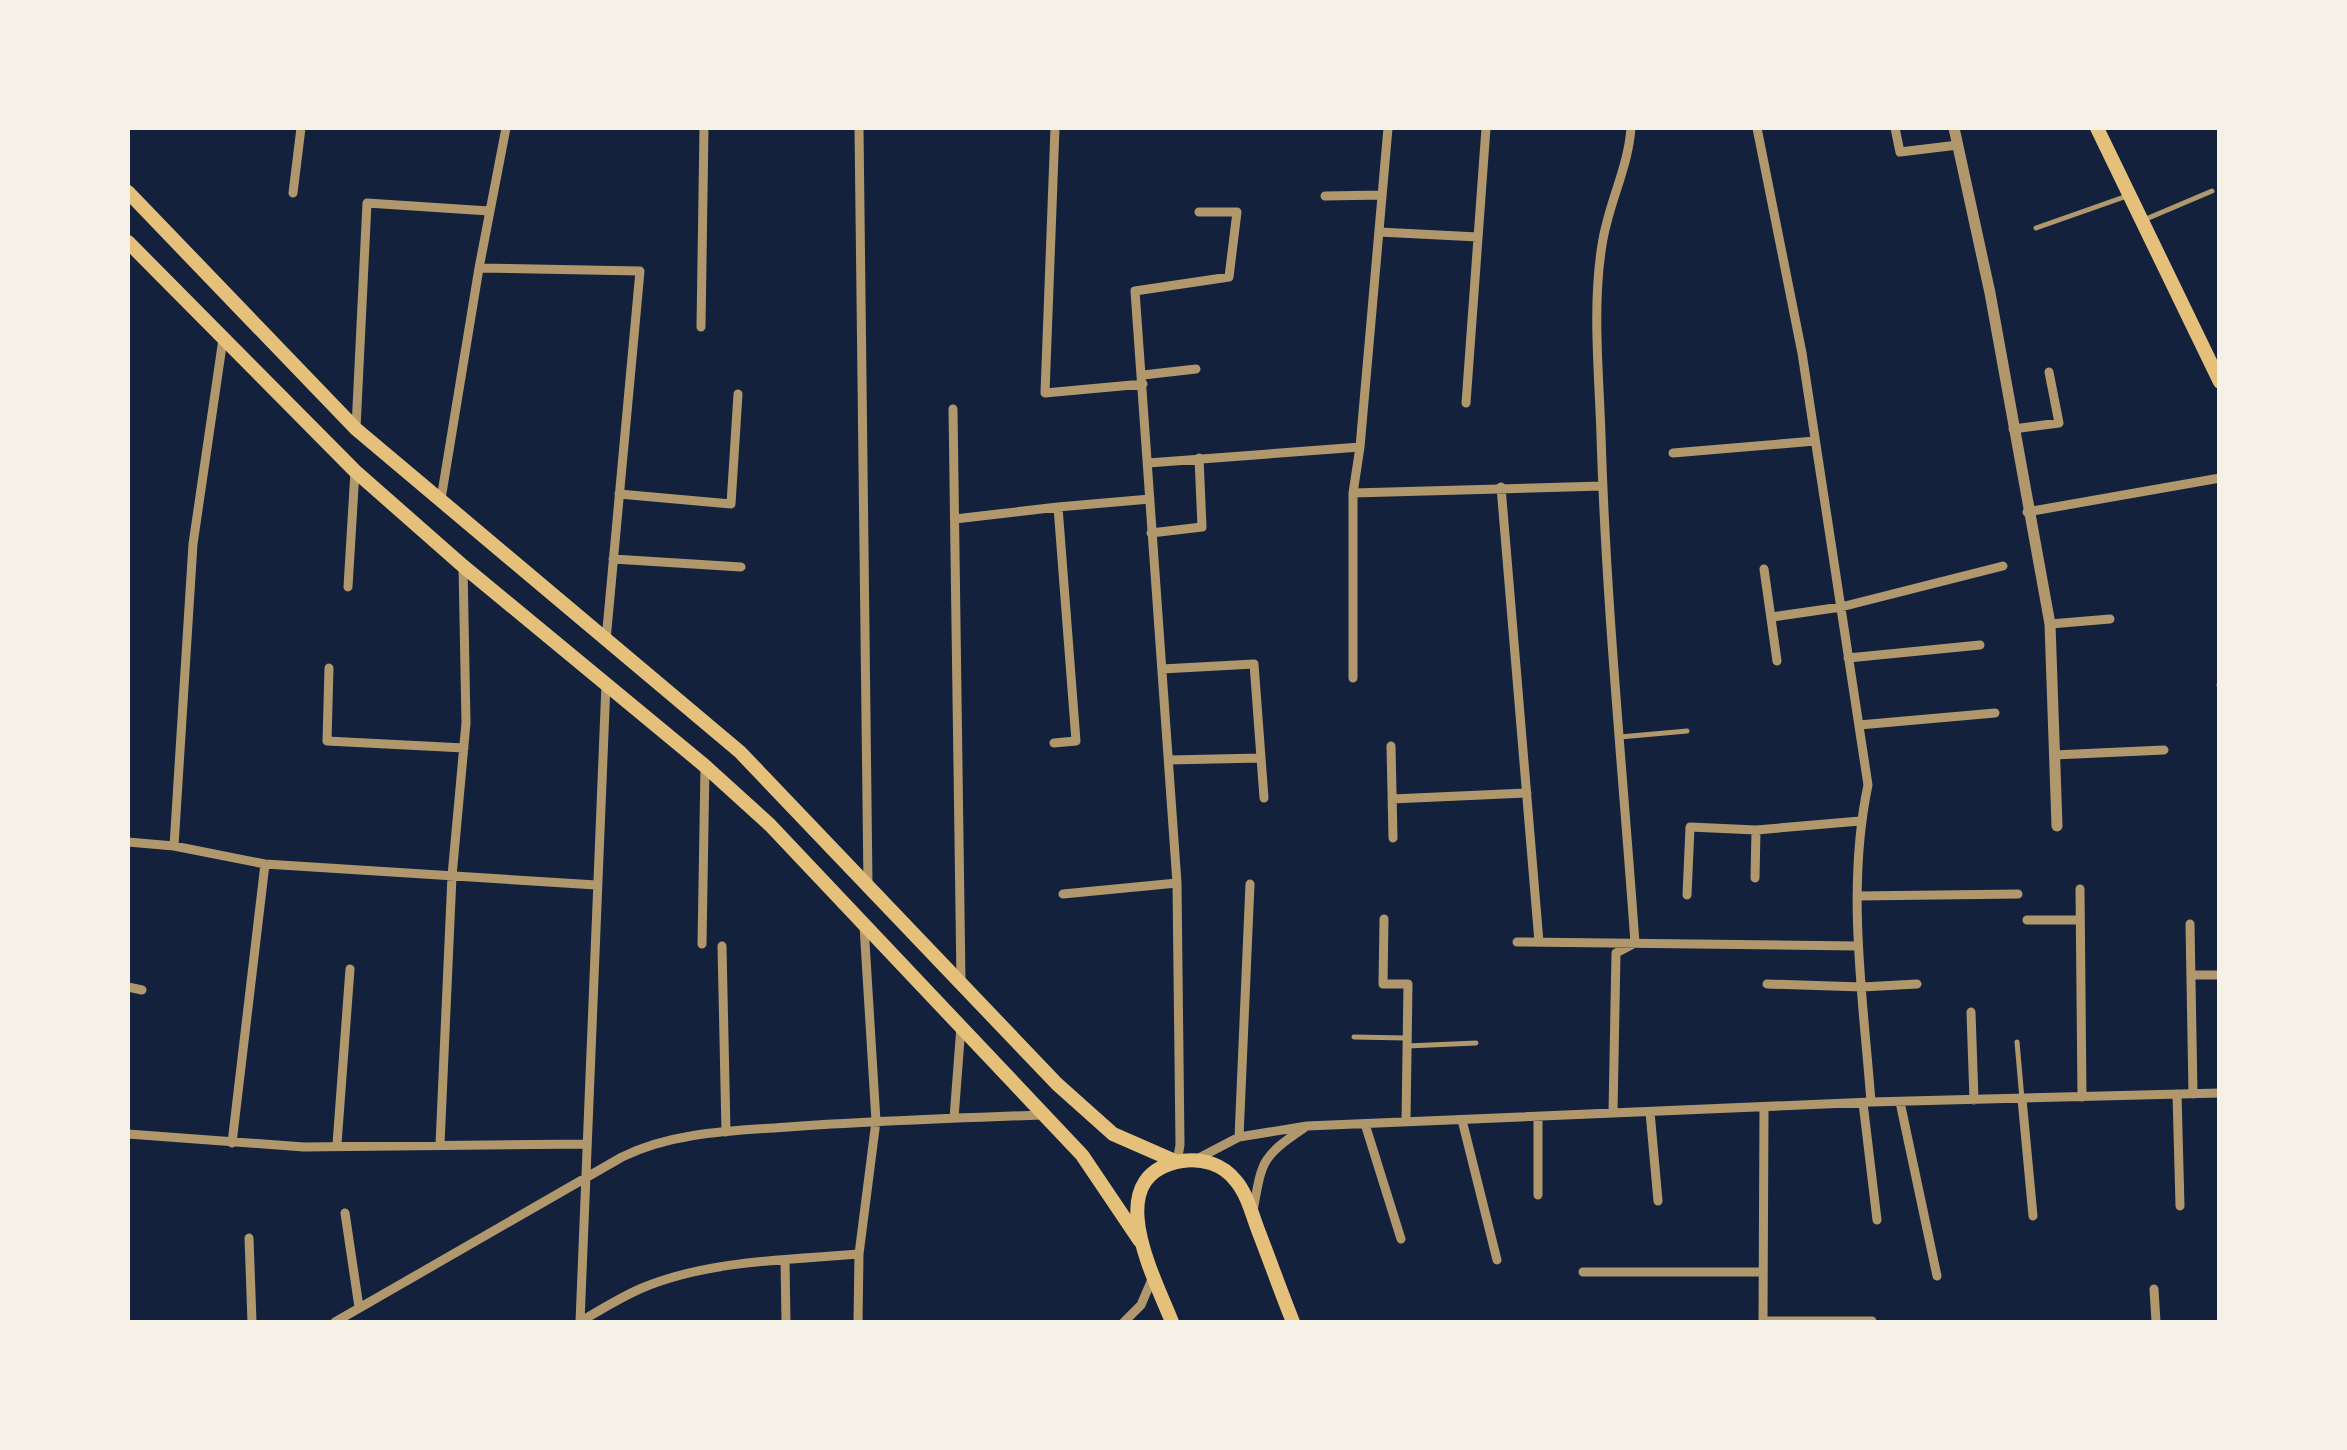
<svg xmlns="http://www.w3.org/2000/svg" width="2347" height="1450" font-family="'Roboto Condensed',sans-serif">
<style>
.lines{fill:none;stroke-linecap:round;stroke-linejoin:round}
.service{stroke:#b1986c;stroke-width:5}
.minor{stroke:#b1986c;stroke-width:9}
.tertiary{stroke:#b1986c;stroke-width:11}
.secondary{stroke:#e5c07b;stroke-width:14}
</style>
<rect width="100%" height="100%" fill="#14213d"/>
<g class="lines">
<!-- service -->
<path class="service" d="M 2146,219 L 2212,191
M 2036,228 L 2127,196
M 2219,685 L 2220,685
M 1620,737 L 1687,731
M 1354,1037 L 1406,1038
M 2017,1042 L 2022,1099
M 1407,1046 L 1476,1043"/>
<!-- minor -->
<path class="minor" d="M 859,128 L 868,885
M 1055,128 L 1045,393 L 1143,384
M 1757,128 L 1802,353 L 1868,785 C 1846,889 1863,997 1871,1102
M 1895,128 L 1900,152 L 1958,145
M 293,193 L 301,128
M 1325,196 L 1382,195
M 1379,232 L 1478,237
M 479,268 L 640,271 L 606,640
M 701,327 L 704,128
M 1143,375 L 1196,369
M 1466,403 L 1486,128
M 953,409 L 961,982
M 356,428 L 367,203 L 489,211
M 2013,429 L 2059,423 L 2049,372
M 1673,453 L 1815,441
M 1148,463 L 1360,447
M 1501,487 L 1539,942
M 1353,493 L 1602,486
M 619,494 L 731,504 L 738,394
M 441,499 L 479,268 L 506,128
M 2027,512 L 2220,478
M 955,519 L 1058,507
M 1151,533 L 1202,527 L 1199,458
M 613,559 L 741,567
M 1764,569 L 1777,661
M 348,587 L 355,471
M 1772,617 L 1841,607 L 2003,566
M 2050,624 L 2110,619
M 1848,658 L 1980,645
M 329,668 L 327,741 L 464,748
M 1162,669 L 1254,664 L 1264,798
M 1353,678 L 1353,493 L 1360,447 L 1388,128
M 1859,725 L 1995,713
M 1054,743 L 1076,741 L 1058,507 L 1150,499
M 1391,746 L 1393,838
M 2054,755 L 2164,750
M 1169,760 L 1261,758
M 1392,799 L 1527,793
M 128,842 L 174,846 L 265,864 L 596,885
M 174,846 L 193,544 L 223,339
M 1755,878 L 1756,830
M 2080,889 L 2082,1097
M 1063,894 L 1177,883
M 1687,895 L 1690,827 L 1756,830 L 1860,821
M 1857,896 L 2018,894
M 1384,919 L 1383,984 L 1408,984 L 1406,1121
M 2027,920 L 2080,920
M 2190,924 L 2193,1094
M 1517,942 L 1857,946
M 702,944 L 705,766
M 722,946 L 726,1132
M 2191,975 L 2220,975
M 1767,984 L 1862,987 L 1917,984
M 128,987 L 142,990
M 1971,1012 L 1974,1100
M 2177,1094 L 2180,1206
M 2022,1099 L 2033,1216
M 1900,1102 L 1937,1276
M 1863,1103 L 1877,1220
M 1650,1112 L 1658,1201
M 1613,1113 L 1616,953 L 1635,943 C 1623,774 1606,604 1601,435 C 1599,373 1592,306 1602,245 C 1608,204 1628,169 1631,128
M 1538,1117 L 1538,1195
M 954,1118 L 961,1026
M 1462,1120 L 1497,1260
M 1365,1124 L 1401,1239
M 128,1134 L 304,1147 L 587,1144
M 1239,1137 L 1250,884
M 232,1143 L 265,864
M 337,1144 L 350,969
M 440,1144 L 452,876 L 466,723 L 463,566
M 1195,1160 L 1239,1137 L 1307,1126 L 1871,1102 L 2220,1093
M 1177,1162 L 1180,1145 L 1177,883 L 1135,291 L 1229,277 L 1237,212 L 1199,212
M 1253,1211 C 1262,1161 1261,1157 1304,1128
M 345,1213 L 359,1307
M 249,1238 L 252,1322
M 785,1260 L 786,1322
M 1583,1272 L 1763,1272
M 2154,1289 L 2156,1322
M 1763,1321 L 1872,1321
M 335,1322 L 622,1157 C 673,1132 731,1131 788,1127 C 872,1121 957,1118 1042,1115
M 580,1322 L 606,684
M 580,1322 C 600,1310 621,1297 642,1288 C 709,1260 788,1260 859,1254
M 858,1322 L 859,1254 L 876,1121 L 864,926
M 1124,1322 L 1141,1305 L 1153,1277
M 1763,1322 L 1764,1107"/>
<!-- tertiary -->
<path class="tertiary" d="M 1954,128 L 1990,293 L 2050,624 L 2057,826"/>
<!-- secondary -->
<path class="secondary" d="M 2097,128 L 2220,382
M 128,192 L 356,429 L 740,752 L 1057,1084 L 1113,1134 L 1177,1162
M 128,242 L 355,471 L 463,566 L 705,766 L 770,825 L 1082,1155 L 1140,1241
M 1172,1322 C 1155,1278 1098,1175 1182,1161 C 1202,1158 1223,1164 1236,1181 C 1247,1194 1252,1214 1258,1230 C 1270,1261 1281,1292 1293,1322"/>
</g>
<!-- border -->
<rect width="2347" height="1450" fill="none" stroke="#f6f1e7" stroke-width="260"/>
</svg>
